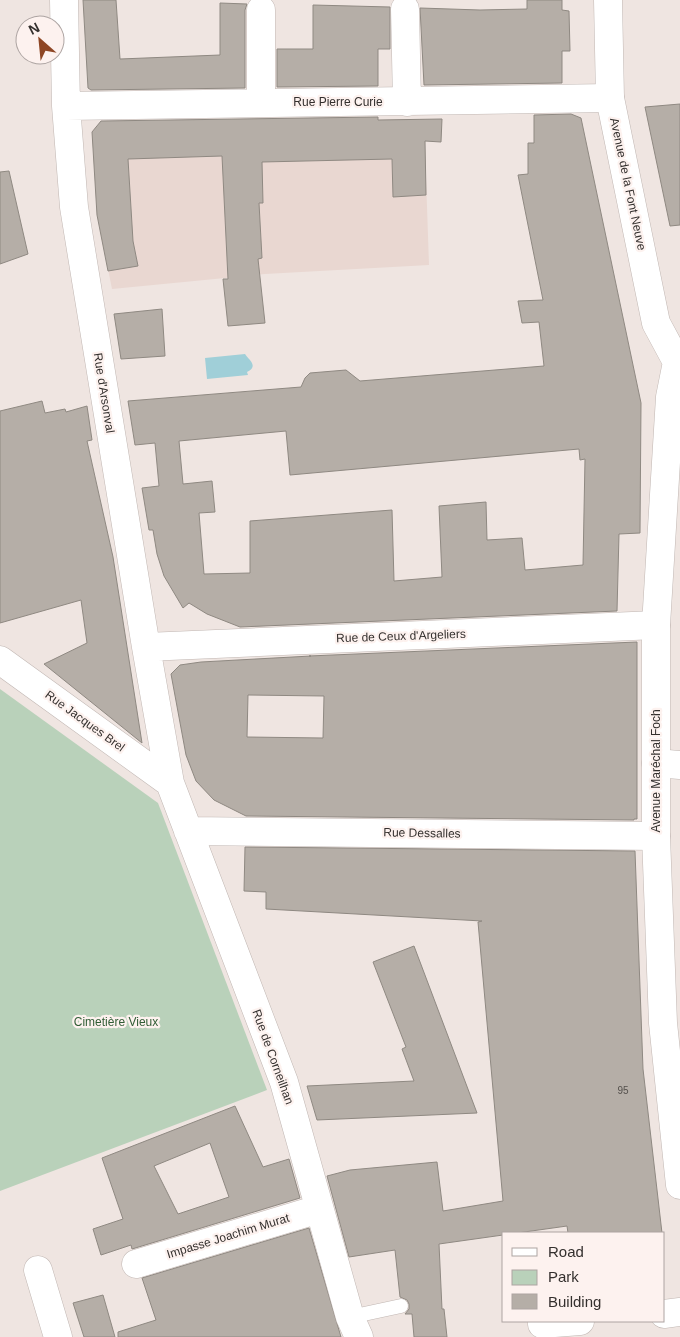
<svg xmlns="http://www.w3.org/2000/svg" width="680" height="1337" font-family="Arial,sans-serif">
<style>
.built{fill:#e9d7d1}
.green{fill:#b9d1ba}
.water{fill:#a0cfd8}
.building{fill:#b5aea7;stroke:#8f8982;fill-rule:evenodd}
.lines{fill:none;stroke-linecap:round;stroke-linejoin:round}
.lane-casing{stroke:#c1b7b3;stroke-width:15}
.street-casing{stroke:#c1b7b3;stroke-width:29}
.secondary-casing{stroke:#c1b7b3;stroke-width:29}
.lane{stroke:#fff;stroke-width:14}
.street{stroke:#fff;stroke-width:28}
.secondary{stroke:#fff;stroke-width:28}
.labels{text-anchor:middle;stroke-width:4.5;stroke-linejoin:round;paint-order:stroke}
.number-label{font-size:10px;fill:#54504c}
.street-label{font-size:12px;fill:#34302e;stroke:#fdf2ef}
.park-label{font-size:12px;fill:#315d36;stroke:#fdf2ef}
</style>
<rect width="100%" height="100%" fill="#efe5e1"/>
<!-- built -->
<path class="built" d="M 424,119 L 429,265 L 265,274 L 112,289 L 97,214 L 92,132 L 96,126 Z"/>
<!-- green -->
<path class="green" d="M 0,689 L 158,803 L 267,1090 L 0,1191 Z"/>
<!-- water -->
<path class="water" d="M 245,354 C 249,360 259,366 247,372 L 248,375 L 207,379 L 205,358 Z"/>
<!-- building -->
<path class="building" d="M 83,0 L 116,0 L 120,59 L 220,55 L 220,3 L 247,4 L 245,10 L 245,88 L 91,90 L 88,88 Z
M 527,0 L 562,0 L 562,10 L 569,11 L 570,51 L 562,51 L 562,83 L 424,85 L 420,8 L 480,10 L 527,9 Z
M 313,5 L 390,7 L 390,49 L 378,49 L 378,86 L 277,87 L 277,49 L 313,49 Z
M 680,104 L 680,225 L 670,226 L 645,107 Z
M 571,114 L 581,118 L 641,403 L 640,533 L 619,534 L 617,611 L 240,627 L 207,614 L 189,603 L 183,608 L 164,576 L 157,554 L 153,530 L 149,530 L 142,488 L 159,486 L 155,443 L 135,445 L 128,401 L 301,387 L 305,378 L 310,373 L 346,370 L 360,381 L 544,366 L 539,322 L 522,323 L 518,301 L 543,300 L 518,175 L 528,174 L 528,143 L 534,143 L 534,115 ZM 286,431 L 290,475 L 579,449 L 580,460 L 585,459 L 583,565 L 525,570 L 522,538 L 487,540 L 486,502 L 439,506 L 442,577 L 394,581 L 392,510 L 250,521 L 250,573 L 204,574 L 199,513 L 215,512 L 212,481 L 183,484 L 179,441 Z
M 378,117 L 378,120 L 442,119 L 441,142 L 425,141 L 426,195 L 393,197 L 392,159 L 262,162 L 263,203 L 259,203 L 262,258 L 258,259 L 265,323 L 228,326 L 223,279 L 228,279 L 222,156 L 128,159 L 133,241 L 138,266 L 108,271 L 97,215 L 92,132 L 101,121 Z
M 9,171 L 28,254 L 0,264 L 0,172 Z
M 162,309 L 165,356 L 121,359 L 114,314 Z
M 42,401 L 45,413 L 65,409 L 66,412 L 87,406 L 92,440 L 87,441 L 113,557 L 142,743 L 44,664 L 87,643 L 81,600 L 0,623 L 0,411 Z
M 637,642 L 637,819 L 634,819 L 634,820 L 246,816 L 214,800 L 196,781 L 186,755 L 171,674 L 180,665 L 201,662 L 311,656 L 309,656 ZM 248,695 L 324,696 L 323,738 L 247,737 Z
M 245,847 L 635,851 L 643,1069 L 662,1233 L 568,1233 L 567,1226 L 439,1244 L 442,1309 L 444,1309 L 447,1337 L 414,1337 L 412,1314 L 405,1314 L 409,1309 L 409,1304 L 407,1300 L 400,1297 L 395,1250 L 349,1257 L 327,1176 L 350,1170 L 437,1162 L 443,1211 L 503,1201 L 478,922 L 482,921 L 266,909 L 266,892 L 244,891 Z
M 414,946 L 477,1113 L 317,1120 L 307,1086 L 414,1081 L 402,1049 L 406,1047 L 373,962 Z
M 235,1106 L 263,1167 L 289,1159 L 300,1198 L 132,1249 L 131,1245 L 101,1255 L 93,1229 L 123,1219 L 102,1158 ZM 210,1143 L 229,1197 L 178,1214 L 154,1166 Z
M 309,1228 L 341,1337 L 118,1337 L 118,1332 L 156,1320 L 142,1278 Z
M 103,1295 L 115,1337 L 84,1337 L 73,1303 Z"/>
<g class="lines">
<defs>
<path id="lane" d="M 350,1317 L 401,1306"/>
<path id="street" d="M 64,0 L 66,106 L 74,207 L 146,647 L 170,783 L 284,1082 L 350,1317 L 359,1337
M 405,9 L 407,102
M 261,103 L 261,10
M 66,106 L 610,98
M 146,647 L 656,625
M 0,660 L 170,783
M 656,763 L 680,765
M 188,831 L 656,836
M 136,1264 L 319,1209
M 38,1270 L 58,1337
M 664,1314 L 680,1312
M 542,1324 L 580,1321"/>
<path id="secondary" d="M 608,0 L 610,98 L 656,323 L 677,362
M 680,359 L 677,362 L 670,397 L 656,625 L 656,836 L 663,1023 L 680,1185"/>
</defs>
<!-- lane casing -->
<use href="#lane" class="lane-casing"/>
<!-- street casing -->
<use href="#street" class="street-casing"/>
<!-- secondary casing -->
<use href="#secondary" class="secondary-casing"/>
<!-- lane -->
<use href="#lane" class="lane"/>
<!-- street -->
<use href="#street" class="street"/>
<!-- secondary -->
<use href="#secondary" class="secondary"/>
</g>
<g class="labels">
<!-- number labels -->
<g class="number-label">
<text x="623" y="1094">95</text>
</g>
<!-- street labels -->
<g class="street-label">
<text x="338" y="106">Rue Pierre Curie</text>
<text transform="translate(628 184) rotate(78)" y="4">Avenue de la Font Neuve</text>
<text transform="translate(104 393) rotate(81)" y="4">Rue d'Arsonval</text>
<text transform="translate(401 636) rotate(-2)" y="4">Rue de Ceux d'Argeliers</text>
<text transform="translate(85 721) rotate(36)" y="4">Rue Jacques Brel</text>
<text transform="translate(656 771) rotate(-90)" y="4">Avenue Maréchal Foch</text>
<text transform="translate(422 833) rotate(1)" y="4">Rue Dessalles</text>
<text transform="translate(273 1057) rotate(70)" y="4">Rue de Corneilhan</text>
<text transform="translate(228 1236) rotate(-17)" y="4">Impasse Joachim Murat</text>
</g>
<!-- park labels -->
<g class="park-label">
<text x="116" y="1026">Cimetière Vieux</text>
</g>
</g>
<!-- legend -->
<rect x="502" y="1232" width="162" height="90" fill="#fdf2ef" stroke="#ada4a2"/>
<rect x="512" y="1248" width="25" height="8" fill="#ffffff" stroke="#ada4a2"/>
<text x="548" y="1257" font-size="15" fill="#34302e">Road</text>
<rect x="512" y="1270" width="25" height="15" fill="#b9d1ba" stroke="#ada4a2"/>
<text x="548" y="1282" font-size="15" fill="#34302e">Park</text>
<rect x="512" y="1294" width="25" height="15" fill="#b5aea7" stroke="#ada4a2"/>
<text x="548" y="1307" font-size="15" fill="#34302e">Building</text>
<!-- north arrow -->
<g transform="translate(40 40) rotate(333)"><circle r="24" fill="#fdf2ef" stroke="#ada4a2"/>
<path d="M0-4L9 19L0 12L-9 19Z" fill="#8e4624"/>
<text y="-8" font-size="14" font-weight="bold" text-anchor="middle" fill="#34302e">N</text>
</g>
</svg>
